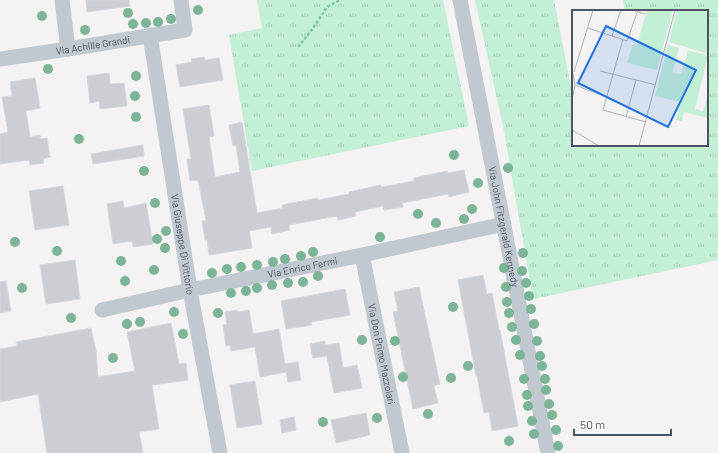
<svg xmlns="http://www.w3.org/2000/svg" width="718" height="453" font-family="Barlow,sans-serif">
<style>
.grass{fill:url(#grass-tufts)}
.building{fill:#ccced4;stroke:#d6d8dd}
.lines{fill:none;stroke-linecap:round;stroke-linejoin:round}
.path{stroke:#7bcda6;stroke-width:2.5;stroke-dasharray:3 2;stroke-linecap:butt}
.minor{stroke:#c0c9d0;stroke-width:15}
.tree{fill:#7cb498}
.labels{text-anchor:middle;stroke-width:4;stroke-linejoin:round;paint-order:stroke}
.street-label{font-size:10px;fill:#4a555f;stroke:#fff}
.inset-road{fill:none;stroke:#b0b3b7;stroke-width:1}
.view{fill:#1f71e1;fill-opacity:0.15;stroke:#1f71e1;stroke-width:2}
.inset-edge{fill:none;stroke:#4a555f;stroke-width:2}
</style>
<defs>
<pattern id="grass-tufts" width="24" height="20" patternUnits="userSpaceOnUse"><rect width="24" height="20" fill="#c3efd5"/><path d="M3 7l-1-3M5 7V3M7 7l1-3M15 17l-1-3M17 17v-4M19 17l1-3" fill="none" stroke="#a9cfb9"/></pattern>
</defs>
<rect width="100%" height="100%" fill="#f4f2f2"/>
<!-- grass -->
<path class="grass" d="M 257,0 L 443,0 L 469,126 L 252,171 L 229,35 L 262,28 Z
M 475,0 L 554,0 L 573,97 L 573,145 L 707,145 L 707,11 L 625,11 L 623,0 L 718,0 L 718,260 L 533,299 L 504,131 Z"/>
<!-- building -->
<path class="building" d="M 86,0 L 129,0 L 130,6 L 87,12 Z
M 204,57 L 205,60 L 219,58 L 223,80 L 180,87 L 176,65 L 192,62 L 191,59 Z
M 109,73 L 110,84 L 124,83 L 127,106 L 100,109 L 99,101 L 90,103 L 87,76 Z
M 35,78 L 40,108 L 26,111 L 30,137 L 40,135 L 40,139 L 47,138 L 50,157 L 43,159 L 44,163 L 30,165 L 29,160 L 0,164 L 0,134 L 8,132 L 2,97 L 12,96 L 10,82 Z
M 209,105 L 214,136 L 209,137 L 215,177 L 240,172 L 236,145 L 233,146 L 229,125 L 242,122 L 257,213 L 283,208 L 282,205 L 318,198 L 318,200 L 349,194 L 349,192 L 381,185 L 381,187 L 414,181 L 414,178 L 447,171 L 448,173 L 464,170 L 469,192 L 449,197 L 448,194 L 402,203 L 403,207 L 384,210 L 383,206 L 355,212 L 356,216 L 338,220 L 337,216 L 289,225 L 290,230 L 272,234 L 271,227 L 249,231 L 252,248 L 209,255 L 207,239 L 205,240 L 202,221 L 206,220 L 198,180 L 190,181 L 187,159 L 191,159 L 183,109 Z
M 143,145 L 144,156 L 93,164 L 91,154 Z
M 63,186 L 69,225 L 35,230 L 29,191 Z
M 123,201 L 124,208 L 146,203 L 153,244 L 133,247 L 132,241 L 113,244 L 107,204 Z
M 75,260 L 80,299 L 46,304 L 40,265 Z
M 483,275 L 487,294 L 492,293 L 499,330 L 500,330 L 518,426 L 492,431 L 489,412 L 484,413 L 477,376 L 476,376 L 458,280 Z
M 6,281 L 11,311 L 0,313 L 0,282 Z
M 419,287 L 440,384 L 434,386 L 438,403 L 413,409 L 393,312 L 398,311 L 394,292 Z
M 345,289 L 350,315 L 311,322 L 312,325 L 286,329 L 281,301 Z
M 237,310 L 238,312 L 249,310 L 253,334 L 279,329 L 285,364 L 298,362 L 301,380 L 288,382 L 285,366 L 286,372 L 260,377 L 255,347 L 231,351 L 230,345 L 226,346 L 223,325 L 227,324 L 225,312 Z
M 171,323 L 179,364 L 186,363 L 188,380 L 152,385 L 159,429 L 139,432 L 143,453 L 47,453 L 38,394 L 0,402 L 0,349 L 17,346 L 16,342 L 91,328 L 96,351 L 98,377 L 110,375 L 135,371 L 127,332 Z
M 325,341 L 325,345 L 339,343 L 343,368 L 357,365 L 362,388 L 334,393 L 327,356 L 313,358 L 310,344 Z
M 255,381 L 262,424 L 237,428 L 230,385 Z
M 366,413 L 370,435 L 336,443 L 331,420 Z
M 294,417 L 296,430 L 282,433 L 280,420 Z"/>
<g class="lines">
<!-- path -->
<path class="path" d="M 298,47 L 311,31 L 327,7 L 340,0"/>
<!-- minor -->
<g class="minor">
<path d="M 62,0 L 68,49"/>
<path id="s1" d="M 460,0 L 548,453"/>
<path id="s2" d="M 150,35 L 190,290 L 220,453"/>
<path id="s3" d="M 0,59 L 68,49 L 185,30 L 181,0"/>
<path id="s4" d="M 362,255 L 402,453"/>
<path id="s5" d="M 102,310 L 190,290 L 362,255 L 504,224"/>
</g>
</g>
<!-- trees -->
<g class="tree">
<circle cx="198" cy="10" r="5"/>
<circle cx="128" cy="13" r="5"/>
<circle cx="42" cy="16" r="5"/>
<circle cx="171" cy="19" r="5"/>
<circle cx="158" cy="22" r="5"/>
<circle cx="146" cy="23" r="5"/>
<circle cx="133" cy="24" r="5"/>
<circle cx="85" cy="30" r="5"/>
<circle cx="48" cy="69" r="5"/>
<circle cx="136" cy="76" r="5"/>
<circle cx="135" cy="96" r="5"/>
<circle cx="136" cy="117" r="5"/>
<circle cx="79" cy="139" r="5"/>
<circle cx="454" cy="155" r="5"/>
<circle cx="508" cy="168" r="5"/>
<circle cx="144" cy="171" r="5"/>
<circle cx="478" cy="183" r="5"/>
<circle cx="155" cy="203" r="5"/>
<circle cx="472" cy="209" r="5"/>
<circle cx="418" cy="214" r="5"/>
<circle cx="464" cy="219" r="5"/>
<circle cx="436" cy="223" r="5"/>
<circle cx="166" cy="231" r="5"/>
<circle cx="380" cy="237" r="5"/>
<circle cx="157" cy="239" r="5"/>
<circle cx="15" cy="242" r="5"/>
<circle cx="165" cy="248" r="5"/>
<circle cx="57" cy="251" r="5"/>
<circle cx="313" cy="252" r="5"/>
<circle cx="523" cy="253" r="5"/>
<circle cx="301" cy="256" r="5"/>
<circle cx="285" cy="259" r="5"/>
<circle cx="121" cy="261" r="5"/>
<circle cx="273" cy="262" r="5"/>
<circle cx="257" cy="265" r="5"/>
<circle cx="241" cy="267" r="5"/>
<circle cx="504" cy="268" r="5"/>
<circle cx="227" cy="269" r="5"/>
<circle cx="154" cy="270" r="5"/>
<circle cx="522" cy="271" r="5"/>
<circle cx="212" cy="273" r="5"/>
<circle cx="318" cy="276" r="5"/>
<circle cx="125" cy="281" r="5"/>
<circle cx="303" cy="282" r="5"/>
<circle cx="288" cy="283" r="5"/>
<circle cx="526" cy="283" r="5"/>
<circle cx="272" cy="285" r="5"/>
<circle cx="506" cy="287" r="5"/>
<circle cx="22" cy="288" r="5"/>
<circle cx="257" cy="288" r="5"/>
<circle cx="246" cy="291" r="5"/>
<circle cx="231" cy="293" r="5"/>
<circle cx="529" cy="296" r="5"/>
<circle cx="507" cy="302" r="5"/>
<circle cx="453" cy="307" r="5"/>
<circle cx="531" cy="309" r="5"/>
<circle cx="174" cy="312" r="5"/>
<circle cx="218" cy="313" r="5"/>
<circle cx="509" cy="313" r="5"/>
<circle cx="71" cy="318" r="5"/>
<circle cx="140" cy="322" r="5"/>
<circle cx="127" cy="324" r="5"/>
<circle cx="534" cy="324" r="5"/>
<circle cx="512" cy="327" r="5"/>
<circle cx="183" cy="334" r="5"/>
<circle cx="362" cy="340" r="5"/>
<circle cx="516" cy="340" r="5"/>
<circle cx="395" cy="341" r="5"/>
<circle cx="537" cy="341" r="5"/>
<circle cx="520" cy="355" r="5"/>
<circle cx="540" cy="356" r="5"/>
<circle cx="113" cy="358" r="5"/>
<circle cx="468" cy="366" r="5"/>
<circle cx="542" cy="366" r="5"/>
<circle cx="403" cy="377" r="5"/>
<circle cx="451" cy="378" r="5"/>
<circle cx="524" cy="379" r="5"/>
<circle cx="545" cy="379" r="5"/>
<circle cx="546" cy="390" r="5"/>
<circle cx="527" cy="395" r="5"/>
<circle cx="549" cy="404" r="5"/>
<circle cx="528" cy="406" r="5"/>
<circle cx="428" cy="414" r="5"/>
<circle cx="552" cy="415" r="5"/>
<circle cx="377" cy="418" r="5"/>
<circle cx="532" cy="421" r="5"/>
<circle cx="323" cy="422" r="5"/>
<circle cx="556" cy="430" r="5"/>
<circle cx="534" cy="434" r="5"/>
<circle cx="509" cy="441" r="5"/>
<circle cx="558" cy="446" r="5"/>
</g>
<g class="labels">
<!-- street labels -->
<g class="street-label">
<text dy="4" stroke="none"><textPath href="#s3" startOffset="94">Via Achille Grandi</textPath></text>
<text dy="4" stroke="none"><textPath href="#s1" startOffset="231">Via John Fitzgerald Kennedy</textPath></text>
<text dy="4" stroke="none"><textPath href="#s2" startOffset="212">Via Giuseppe Di Vittorio</textPath></text>
<text dy="4" stroke="none"><textPath href="#s5" startOffset="205">Via Enrico Fermi</textPath></text>
<text dy="4" stroke="none"><textPath href="#s4" startOffset="101">Via Don Primo Mazzolari</textPath></text>
</g>
</g>
<!-- overview -->
<g transform="translate(572 10)">
<rect width="136" height="136" fill="#f4f2f2"/>
<path d="M 75,0 L 101,0 L 85,60 L 55,53 L 61,34 L 65,35 ZM 105,0 L 136,0 L 136,44 L 97,32 ZM 96,35 L 107,38 L 100,63 L 109,64 L 116,40 L 136,46 L 123,99 L 131,101 L 136,85 L 136,108 L 112,102 L 110,111 L 104,110 L 109,92 L 83,86 Z" fill="#c3efd5"/>
<path class="inset-road" d="M 61,0 L 73,4M 16,18 L 55,31 L 66,0M 40,26 L 49,0M 51,29 L 31,100 L 74,112M 0,58 L 3,75 L 0,90M 28,61 L 84,75M 2,62 L 21,0M 3,75 L 34,87M 54,107 L 64,70M 0,120 L 27,136M 67,136 L 103,0"/>
<path class="view" d="M 34,16 L 124,60 L 96,117 L 6,73 Z"/>
<rect width="136" height="136" class="inset-edge"/>
</g>
<!-- scale -->
<path d="M574 429v6h97v-6" fill="none" stroke="#4a555f" stroke-width="2"/>
<text x="580" y="429" font-size="12" fill="#4a555f" stroke="#ffffff" stroke-width="3" paint-order="stroke">50 m</text>
</svg>
